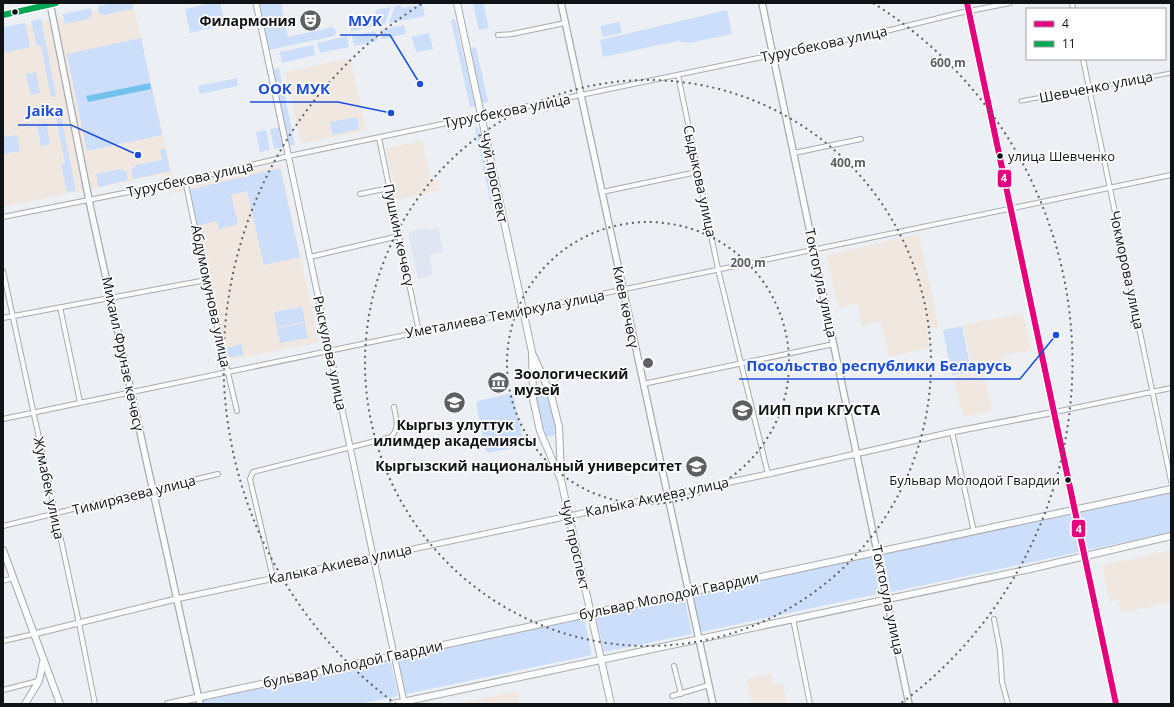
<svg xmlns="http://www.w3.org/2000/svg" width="1174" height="707" font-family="'Open Sans',sans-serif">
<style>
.built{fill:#dfe6f1}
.education{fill:#f1e7e1}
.green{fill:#ccdef9}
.water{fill:#73c2eb}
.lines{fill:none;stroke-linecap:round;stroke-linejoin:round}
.pedestrian-casing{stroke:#a7aaae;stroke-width:5}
.minor-casing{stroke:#a7aaae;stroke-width:6}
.tertiary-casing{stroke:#a7aaae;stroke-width:7}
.secondary-casing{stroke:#a7aaae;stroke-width:8}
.primary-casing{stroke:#a7aaae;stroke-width:8}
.pedestrian{stroke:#fcfdfd;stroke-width:3}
.minor{stroke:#fcfdfd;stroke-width:4}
.tertiary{stroke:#fcfdfd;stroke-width:5}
.secondary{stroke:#fcfdfd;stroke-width:5.5}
.primary{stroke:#fcfdfd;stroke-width:6}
.bus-1-casing{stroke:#fff;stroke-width:9}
.bus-2-casing{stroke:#fff;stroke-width:9}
.bus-1{stroke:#e5007d;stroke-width:6}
.bus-2{stroke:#00a651;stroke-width:6}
.ring{fill:none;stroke:#5d6063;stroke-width:2;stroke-dasharray:2 4}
.bus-dot{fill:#101215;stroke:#fff;stroke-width:1.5}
.labels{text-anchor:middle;stroke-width:3.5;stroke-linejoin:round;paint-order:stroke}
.bus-label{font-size:13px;fill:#101215;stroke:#fff;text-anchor:start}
.poi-label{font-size:14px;font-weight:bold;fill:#101215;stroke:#fff;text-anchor:end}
.street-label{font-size:14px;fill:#101215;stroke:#fff}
.centre{fill:#5d6063;stroke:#fff;stroke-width:2}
.ring-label{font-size:12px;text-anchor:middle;font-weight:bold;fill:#5d6063;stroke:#fff;stroke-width:3.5;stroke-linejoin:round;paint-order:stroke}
.leader{fill:none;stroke:#1d4ed8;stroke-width:1.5}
.callout-dot{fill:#1d4ed8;stroke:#fff;stroke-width:1.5}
.callout-label{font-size:15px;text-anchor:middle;font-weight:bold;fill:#1d4ed8;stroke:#fff;stroke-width:3.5;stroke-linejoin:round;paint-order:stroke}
.line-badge{stroke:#fff;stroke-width:1.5}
.badge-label{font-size:11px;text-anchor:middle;font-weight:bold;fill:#fff}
</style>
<rect width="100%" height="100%" fill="#ecf0f4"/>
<!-- built -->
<path class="built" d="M 427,228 L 428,230 L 438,228 L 443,252 L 429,255 L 433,275 L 418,279 L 408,232 Z"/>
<!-- education -->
<path class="education" d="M 129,3 L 133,3 L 175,186 L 281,165 L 319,342 L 226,361 L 188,190 L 168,194 L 163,174 L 3,207 L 3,29 Z
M 350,58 L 366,130 L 301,144 L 285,72 Z
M 422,140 L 431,180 L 437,179 L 440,190 L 397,200 L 385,149 Z
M 919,234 L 939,328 L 927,330 L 931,347 L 889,357 L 881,321 L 862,326 L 857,303 L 838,308 L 826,255 Z
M 1023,313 L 1031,350 L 1002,356 L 1003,363 L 989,365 L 991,373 L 984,375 L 992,410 L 963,417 L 953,377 L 971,373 L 972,377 L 974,377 L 963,325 Z
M 1171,550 L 1171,602 L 1122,613 L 1118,600 L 1110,602 L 1102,565 Z
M 771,674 L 773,685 L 783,683 L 787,704 L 752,704 L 746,679 Z
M 516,691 L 519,704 L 457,704 Z"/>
<!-- green -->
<path class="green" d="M 113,3 L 132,3 L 133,9 L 104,15 L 99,14 L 98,6 Z
M 213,3 L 220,3 L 225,25 L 190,33 L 185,9 Z
M 259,3 L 281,3 L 288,37 L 332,27 L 335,29 L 336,33 L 334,36 L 269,50 Z
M 419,3 L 422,3 L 425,16 L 389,23 L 395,6 L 401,5 L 402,8 L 419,5 Z
M 473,3 L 483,3 L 489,28 L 479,30 Z
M 391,7 L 385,24 L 379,26 L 375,10 Z
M 91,8 L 92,15 L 88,19 L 65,24 L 63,14 Z
M 727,10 L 732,34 L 689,43 L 678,41 L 603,57 L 600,40 Z
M 372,16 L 375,26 L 351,31 L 349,21 Z
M 41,19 L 56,96 L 51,97 L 41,46 L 37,46 L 31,21 Z
M 455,19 L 475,106 L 470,107 L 451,20 Z
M 619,22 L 622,33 L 603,37 L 600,26 Z
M 25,23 L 30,47 L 3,53 L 3,27 Z
M 404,25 L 406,34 L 382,39 L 380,30 Z
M 375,31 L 378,41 L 354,46 L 352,36 Z
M 429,33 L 433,49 L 416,52 L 412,37 Z
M 347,36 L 349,47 L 320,53 L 317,43 Z
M 141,38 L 162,135 L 87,151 L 67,54 Z
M 313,45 L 315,55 L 282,63 L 280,52 Z
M 476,47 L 488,102 L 482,103 L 471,48 Z
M 279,68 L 295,145 L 290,146 L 273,70 Z
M 36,72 L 40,93 L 31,95 L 26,74 Z
M 237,78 L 238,86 L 200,94 L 198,86 Z
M 61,116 L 76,191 L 67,192 L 61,164 L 65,163 L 56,117 Z
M 357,117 L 359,129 L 333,135 L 330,122 Z
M 46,123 L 50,144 L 41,146 L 37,125 Z
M 280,127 L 284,147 L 274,149 L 270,129 Z
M 478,127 L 495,203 L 491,204 L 475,128 Z
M 266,130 L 270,150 L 260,152 L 256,132 Z
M 17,135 L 20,151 L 3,154 L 3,137 Z
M 165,149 L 170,171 L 133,179 L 131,170 L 136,165 L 162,160 L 160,150 Z
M 280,168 L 300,257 L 264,265 L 247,191 L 231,195 L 238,224 L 219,229 L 217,221 L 196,226 L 189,190 Z
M 120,169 L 126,171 L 128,180 L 99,187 L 96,174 Z
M 302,307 L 305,322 L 277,327 L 274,312 Z
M 305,323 L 308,338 L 280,343 L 277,328 Z
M 962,326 L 971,372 L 952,375 L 943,330 Z
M 241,344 L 244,355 L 228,358 L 226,348 Z
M 540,390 L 545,391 L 548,394 L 557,430 C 555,437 548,439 543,433 L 535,399 L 537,392 Z
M 509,394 L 513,395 L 524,442 L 522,446 L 489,453 L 486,451 L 476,404 L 478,401 Z
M 1171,493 L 1171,532 L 1088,550 L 1080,512 Z
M 1071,514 L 1079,552 L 891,592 L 883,554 Z
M 874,556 L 882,593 L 701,632 L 693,594 Z
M 684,596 L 692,634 L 604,652 L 596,615 Z
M 584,617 L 592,655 L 406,694 L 398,657 Z
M 390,658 L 398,696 L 360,704 L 203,704 L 202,698 Z"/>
<!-- water -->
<path class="water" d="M 150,83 L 151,89 L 88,102 L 86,96 Z"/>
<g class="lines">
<defs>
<path id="pedestrian" d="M 1021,101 L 1171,73"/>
<path id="minor" d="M 1072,3 L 1073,9
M 498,35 L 512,34 L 565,23
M 1083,59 L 1171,481
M 678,75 L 718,269 L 768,474
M 379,138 L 419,332
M 794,153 L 861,139
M 185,180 L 206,280 L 237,411
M 602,192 L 697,172
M 360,194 L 389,188
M 3,217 L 179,182 L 289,156 L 878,33 L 959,13 L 1010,3
M 310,257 L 399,236
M 3,271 L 79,623 L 95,704
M 60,307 L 80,402
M 3,318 L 206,280
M 643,384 L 834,344
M 1055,412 L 1171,388
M 3,419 L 1171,175
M 952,432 L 974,532
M 3,526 L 218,474
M 273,578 L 250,479 L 253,472 L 391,437 C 400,428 396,418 394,407
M 3,581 L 13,578
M 793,619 L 810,704
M 994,619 L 1000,651 L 1002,682 L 1008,704
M 3,641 L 34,634
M 674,666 L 681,694
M 3,690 L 38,681
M 672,696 L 709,685"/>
<path id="tertiary" d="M 256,3 L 404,702
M 34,634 L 176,599 L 768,474 L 952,432 L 1055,412"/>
<path id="secondary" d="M 50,3 L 91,210 L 200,704
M 561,3 L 713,704
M 762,3 L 909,704
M 967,3 L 1116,704"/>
<path id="primary" d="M 457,3 L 532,352 L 533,399 L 540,431 L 561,480 L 611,704
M 3,15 L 56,3
M 533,355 L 551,395 L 559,427 L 561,477
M 3,550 L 60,704
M 25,704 L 39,681 L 43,662
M 168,704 L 1171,489
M 393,704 L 1030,569 L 1171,536"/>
</defs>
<!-- pedestrian casing -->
<use href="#pedestrian" class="pedestrian-casing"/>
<!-- minor casing -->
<use href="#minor" class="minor-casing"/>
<!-- tertiary casing -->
<use href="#tertiary" class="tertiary-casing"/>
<!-- secondary casing -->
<use href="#secondary" class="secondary-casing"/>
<!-- primary casing -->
<use href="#primary" class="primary-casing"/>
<!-- pedestrian -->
<use href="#pedestrian" class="pedestrian"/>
<!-- minor -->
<use href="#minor" class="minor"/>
<!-- tertiary -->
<use href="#tertiary" class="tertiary"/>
<!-- secondary -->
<use href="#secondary" class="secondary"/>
<!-- primary -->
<use href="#primary" class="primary"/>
<defs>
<path id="bus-1" d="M 967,3 L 1116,704"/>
<path id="bus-2" d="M 3,15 L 56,3"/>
</defs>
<!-- bus-1 casing -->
<use href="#bus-1" class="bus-1-casing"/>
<!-- bus-2 casing -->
<use href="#bus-2" class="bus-2-casing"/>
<!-- bus-1 -->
<use href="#bus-1" class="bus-1"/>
<!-- bus-2 -->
<use href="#bus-2" class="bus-2"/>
</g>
<!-- distance rings -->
<g class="ring">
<circle cx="648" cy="363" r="141"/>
<circle cx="648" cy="363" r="283"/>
<path d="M396 704A424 424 0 0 1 423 3M873 3A424 424 0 0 1 900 704"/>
</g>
<!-- icons -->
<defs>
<symbol id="theatre-disc" viewBox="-11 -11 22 22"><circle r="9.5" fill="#5d6063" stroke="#fff"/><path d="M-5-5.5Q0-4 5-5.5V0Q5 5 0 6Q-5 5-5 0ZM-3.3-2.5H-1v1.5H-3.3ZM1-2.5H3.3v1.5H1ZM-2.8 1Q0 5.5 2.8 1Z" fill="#fff"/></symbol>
<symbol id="museum-disc" viewBox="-11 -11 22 22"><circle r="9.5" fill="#5d6063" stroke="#fff"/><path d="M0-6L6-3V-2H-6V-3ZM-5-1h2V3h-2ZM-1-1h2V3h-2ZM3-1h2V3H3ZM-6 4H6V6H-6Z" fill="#fff"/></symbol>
<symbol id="university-disc" viewBox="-11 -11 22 22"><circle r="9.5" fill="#5d6063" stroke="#fff"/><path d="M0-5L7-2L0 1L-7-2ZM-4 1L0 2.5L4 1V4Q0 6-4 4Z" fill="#fff"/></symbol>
</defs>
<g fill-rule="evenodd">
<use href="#theatre-disc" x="298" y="8" width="25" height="25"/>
<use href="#museum-disc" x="486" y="370" width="25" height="25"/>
<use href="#university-disc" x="442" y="390" width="25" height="25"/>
<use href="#university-disc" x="730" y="398" width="25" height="25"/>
<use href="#university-disc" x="684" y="454" width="25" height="25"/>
</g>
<!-- markers -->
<g class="bus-dot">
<circle cx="15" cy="12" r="3.5"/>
<circle cx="1000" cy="156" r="3.5"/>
<circle cx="1068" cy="480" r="3.5"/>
</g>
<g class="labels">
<!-- bus labels -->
<g class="bus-label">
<text x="1008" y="161">улица Шевченко</text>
<text x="1060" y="485" text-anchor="end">Бульвар Молодой Гвардии</text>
</g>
<!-- poi labels -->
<g class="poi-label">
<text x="296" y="26">Филармония</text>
<text x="514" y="379" text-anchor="start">Зоологический<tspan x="514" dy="16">музей</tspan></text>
<text x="758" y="415" text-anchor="start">ИИП при КГУСТА</text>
<text x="455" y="430" text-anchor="middle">Кыргыз улуттук<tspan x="455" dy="16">илимдер академиясы</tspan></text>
<text x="682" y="471">Кыргызский национальный университет</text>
</g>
<!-- street labels -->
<g class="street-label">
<text transform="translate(824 44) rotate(-12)" y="5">Турусбекова улица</text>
<text transform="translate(1096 87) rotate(-11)" y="5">Шевченко улица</text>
<text transform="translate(507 111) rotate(-11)" y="5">Турусбекова улица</text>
<text transform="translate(494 178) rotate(78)" y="5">Чуй проспект</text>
<text transform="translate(190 179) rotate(-12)" y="5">Турусбекова улица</text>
<text transform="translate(700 181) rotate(78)" y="5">Сыдыкова улица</text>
<text transform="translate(399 235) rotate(78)" y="5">Пушкин көчөсү</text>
<text transform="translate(1127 270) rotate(78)" y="5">Чокморова улица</text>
<text transform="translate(821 283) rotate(78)" y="5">Токтогула улица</text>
<text transform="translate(211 296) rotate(78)" y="5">Абдумомунова улица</text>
<text transform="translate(626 307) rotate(78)" y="5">Киев көчөсү</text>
<text transform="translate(505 314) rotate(-11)" y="5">Уметалиева Темиркула улица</text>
<text transform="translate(330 353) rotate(78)" y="5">Рыскулова улица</text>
<text transform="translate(123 354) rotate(78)" y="5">Михаил Фрунзе көчөсү</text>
<text transform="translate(49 488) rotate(78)" y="5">Жумабек улица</text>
<text transform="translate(134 495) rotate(-14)" y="5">Тимирязева улица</text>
<text transform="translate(657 497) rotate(-12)" y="5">Калыка Акиева улица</text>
<text transform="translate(575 545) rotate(77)" y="5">Чуй проспект</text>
<text transform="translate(340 564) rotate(-12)" y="5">Калыка Акиева улица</text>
<text transform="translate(669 596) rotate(-12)" y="5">бульвар Молодой Гвардии</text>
<text transform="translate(888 600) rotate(78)" y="5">Токтогула улица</text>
<text transform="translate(353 664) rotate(-12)" y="5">бульвар Молодой Гвардии</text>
</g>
</g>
<circle cx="648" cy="363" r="6" class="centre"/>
<g class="ring-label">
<text x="948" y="67">600 m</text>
<text x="848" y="167">400 m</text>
<text x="748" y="267">200 m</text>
</g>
<!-- callouts -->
<path class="leader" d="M420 84L390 35H340M391 113L338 102H250M138 155L71 125H18M1056 335L1020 379H739"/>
<g class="callout-dot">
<circle cx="420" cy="84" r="4"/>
<circle cx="391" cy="113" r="4"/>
<circle cx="138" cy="155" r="4"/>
<circle cx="1056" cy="335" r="4"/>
</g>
<g class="callout-label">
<text x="365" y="26">МУК</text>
<text x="294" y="94">ООК МУК</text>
<text x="45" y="116">Jaika</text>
<text x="879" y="371">Посольство республики Беларусь</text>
</g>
<g class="line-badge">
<rect x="997" y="169" width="15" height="19" rx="4" fill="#e5007d"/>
<rect x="1071" y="519" width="15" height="19" rx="4" fill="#e5007d"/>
</g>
<g class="badge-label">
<text x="1004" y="182">4</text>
<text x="1079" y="533">4</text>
</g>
<!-- border -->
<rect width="1174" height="707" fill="none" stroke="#101215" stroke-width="8"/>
<!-- legend -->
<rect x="1026" y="8" width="140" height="52" fill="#ffffff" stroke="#9fa0a1"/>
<rect x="1034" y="21" width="20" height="6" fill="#e5007d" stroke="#9fa0a1"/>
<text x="1062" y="28" font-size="12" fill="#101215">4</text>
<rect x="1034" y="41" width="20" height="6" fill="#00a651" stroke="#9fa0a1"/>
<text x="1062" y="48" font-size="12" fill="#101215">11</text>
</svg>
